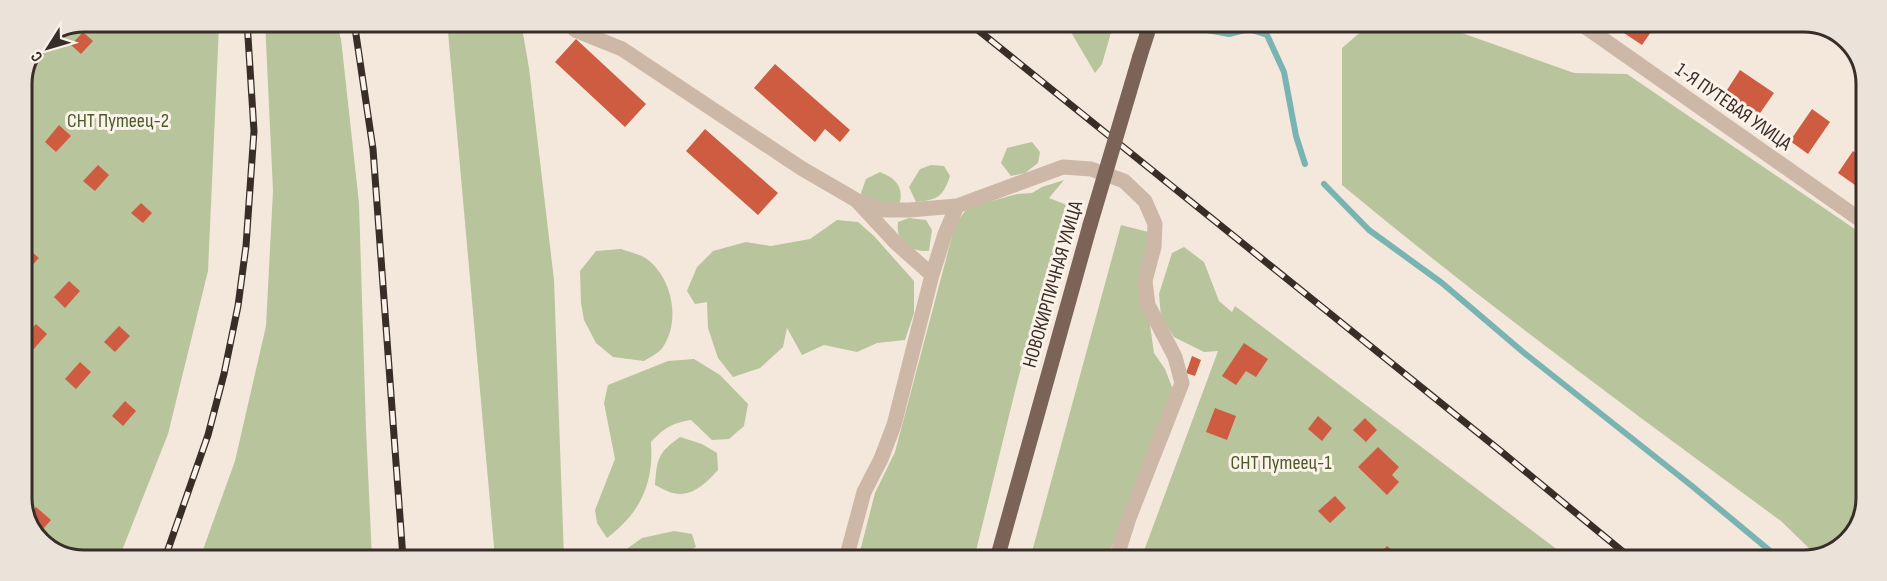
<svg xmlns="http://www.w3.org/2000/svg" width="1887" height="581" font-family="'Sofia Sans Condensed',sans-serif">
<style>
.green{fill:#b8c49b}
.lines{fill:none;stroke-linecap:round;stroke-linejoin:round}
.stream{stroke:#79b3b2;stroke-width:6}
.building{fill:#cd5c41}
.street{stroke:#cdb7a7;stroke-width:15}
.primary{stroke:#7c6358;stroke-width:15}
.rail-casing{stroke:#392d28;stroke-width:7}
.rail{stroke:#fbf2e9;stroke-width:4.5;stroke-dasharray:14;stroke-linecap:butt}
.primary-bridge{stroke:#7c6358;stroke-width:15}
.labels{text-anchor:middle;stroke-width:6;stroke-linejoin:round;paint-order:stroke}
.street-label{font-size:20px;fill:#392d28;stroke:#fbf2e9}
.park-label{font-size:20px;fill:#4a592a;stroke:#fbf2e9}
.rim{fill:none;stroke:#392d28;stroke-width:3}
</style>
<rect width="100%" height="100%" fill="#f4e8dc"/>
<!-- green -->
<path class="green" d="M 83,21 L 218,21 L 219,26 L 208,271 L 168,434 L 119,558 L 67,558 L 34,536 L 21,502 L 21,83 L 39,39 Z
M 265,21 L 336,21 L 341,39 L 359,203 L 366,429 L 372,558 L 200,558 L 235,461 L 266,326 L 273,191 Z
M 447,21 L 521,22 L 529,68 L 554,280 L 564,558 L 495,558 Z
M 1065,22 L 1114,22 L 1102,64 L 1095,73 Z
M 1371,23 L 1445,23 L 1462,33 L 1574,73 L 1627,74 L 1865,236 L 1864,514 L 1842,547 L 1817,556 L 1781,521 C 1632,412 1484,303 1342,185 L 1342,48 Z
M 1032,142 L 1040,152 L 1038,163 L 1025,173 L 1011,176 L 1001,163 L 1007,148 Z
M 931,165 L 944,166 L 950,176 C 943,197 937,200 916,202 L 909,187 L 920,169 Z
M 880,172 C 895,178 905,187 899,205 L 869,208 L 861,193 L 866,179 Z
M 1064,180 L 1049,198 L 1067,205 L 1018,379 L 974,559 L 858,559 L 875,493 L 895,452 L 955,225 L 965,211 L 981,204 L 1017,194 L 1032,193 L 1042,187 Z
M 909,218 L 926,220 L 932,230 L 929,251 C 911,252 895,242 898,222 Z
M 837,220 L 858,222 L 874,236 L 914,281 L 914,313 L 905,340 L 877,343 L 857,352 L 824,345 L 802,355 L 787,328 L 783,347 L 760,368 L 733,377 L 718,358 L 708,328 L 707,302 L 695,304 L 687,291 L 697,267 L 713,251 L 746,242 L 771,246 L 810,239 Z
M 1121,225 L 1152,233 L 1150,325 L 1154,353 L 1165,369 L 1172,387 L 1170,402 L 1107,559 L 1030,559 Z
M 1184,247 L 1204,262 L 1219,301 L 1232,312 L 1235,306 L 1571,560 L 1141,559 L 1218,351 L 1204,352 L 1174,337 L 1161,317 L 1159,294 L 1172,253 Z
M 621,249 C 629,252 640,254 647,259 C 672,278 681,320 663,347 C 659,353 650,357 644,361 L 613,357 L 596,343 L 584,320 L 581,303 L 580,271 L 596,251 Z
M 694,359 L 720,375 L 748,404 L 744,426 L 729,439 L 712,440 L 691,420 C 672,423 664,428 651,442 C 654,484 640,513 607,538 L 597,523 L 595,510 L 615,459 L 604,403 L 608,385 L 668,361 Z
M 680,437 L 702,444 L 717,453 L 718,470 C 707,482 692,498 673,493 C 667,492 660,487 655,485 C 657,458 658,453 680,437 Z
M 674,531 L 692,534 L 696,547 L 677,556 L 676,559 L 627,558 L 628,548 L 642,538 Z"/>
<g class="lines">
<!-- stream -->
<path class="stream" d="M 1207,30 L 1229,34 L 1249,29 L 1267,35 L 1284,72 L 1296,136 L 1305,164
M 1324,184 L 1369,230 L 1442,283 L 1523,352 L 1692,486 L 1781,560"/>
</g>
<!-- building -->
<path class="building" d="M 694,22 L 713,22 L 705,31 Z
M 1618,23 L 1657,23 L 1642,45 L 1615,27 Z
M 1764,23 L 1786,23 L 1779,33 Z
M 1814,23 L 1820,23 L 1835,33 L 1833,36 Z
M 83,32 L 93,41 L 81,54 L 71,45 Z
M 576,39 L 646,104 L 625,127 L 555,62 Z
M 775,64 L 850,130 L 840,142 L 825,129 L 815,142 L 754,88 Z
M 1740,70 L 1774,93 L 1758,116 L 1725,93 Z
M 1812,109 L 1830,122 L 1808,154 L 1790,141 Z
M 59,125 L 71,136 L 56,152 L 45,142 Z
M 705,129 L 778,193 L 758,215 L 686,151 Z
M 1853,151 L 1865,160 L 1865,185 L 1862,190 L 1838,173 Z
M 98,165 L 109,175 L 95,191 L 83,181 Z
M 141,203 L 152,213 L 143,223 L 131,213 Z
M 27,248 L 39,258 L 24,274 L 21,272 L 21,255 Z
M 69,281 L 80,291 L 65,308 L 54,297 Z
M 36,324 L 47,334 L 32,351 L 21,340 Z
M 119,326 L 130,336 L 115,352 L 104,342 Z
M 1244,343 L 1268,359 L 1256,377 L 1246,371 L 1236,385 L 1222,376 Z
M 1192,356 L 1201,360 L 1195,376 L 1186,373 Z
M 80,362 L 91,372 L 76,389 L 65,379 Z
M 125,401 L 136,411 L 123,426 L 112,416 Z
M 1215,408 L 1236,416 L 1227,440 L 1206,432 Z
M 1318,416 L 1332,428 L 1322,441 L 1308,429 Z
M 1365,418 L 1377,430 L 1366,442 L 1353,430 Z
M 1378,447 L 1399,467 L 1392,475 L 1399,482 L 1387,495 L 1358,467 Z
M 1335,496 L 1346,508 L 1330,523 L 1318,511 Z
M 36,507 L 51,520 L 36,537 L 27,517 Z
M 1387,546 L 1400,557 L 1398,559 L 1375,559 Z
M 1209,552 L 1219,556 L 1217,559 L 1206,559 Z"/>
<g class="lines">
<!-- street -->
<path class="street" d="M 1580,23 L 1865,223
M 575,30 L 622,49 L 801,168 L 856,200 L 896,243 L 932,275
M 856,200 L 884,210 L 909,210 L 957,206 L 1063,167 L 1091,169 L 1124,181 L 1145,201 L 1155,224 L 1154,247 L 1145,281 L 1148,305 L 1175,357 L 1182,383 L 1129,518 L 1116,559
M 846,559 L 864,492 L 881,459 L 894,425 L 932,275 L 945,234 L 957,206"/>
<!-- primary -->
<path class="primary" d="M 1140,56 L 1151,22
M 997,559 L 1090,225"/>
<defs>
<path id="rail" d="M 354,21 L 373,149 L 403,558
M 968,22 L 1503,453 L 1633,560
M 165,558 L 208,435 L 224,374 L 238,306 L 246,246 L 254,131 L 247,21"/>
</defs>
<!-- rail casing -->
<use href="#rail" class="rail-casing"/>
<!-- rail -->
<use href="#rail" class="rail"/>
<!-- primary-bridge -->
<path class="primary-bridge" d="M 1090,225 L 1140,56"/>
</g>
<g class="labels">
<!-- street labels -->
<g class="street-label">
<text transform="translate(1734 106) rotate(35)" y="7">1-Я ПУТЕВАЯ УЛИЦА</text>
<text transform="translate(1052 284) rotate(-74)" y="7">НОВОКИРПИЧНАЯ УЛИЦА</text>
</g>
<!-- park labels -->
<g class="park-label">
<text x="118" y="127">СНТ Путеец-2</text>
<text x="1281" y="469">СНТ Путеец-1</text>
</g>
</g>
<!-- crop -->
<path d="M0 0H1887V581H0ZM84 32H1804A52 52 0 0 1 1856 84V498A52 52 0 0 1 1804 550H84A52 52 0 0 1 32 498V84A52 52 0 0 1 84 32Z" fill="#ebe2da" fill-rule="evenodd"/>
<path class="rim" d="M84 32H1804A52 52 0 0 1 1856 84V498A52 52 0 0 1 1804 550H84A52 52 0 0 1 32 498V84A52 52 0 0 1 84 32Z"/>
<!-- north arrow -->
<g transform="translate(48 48) rotate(233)" stroke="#fbf2e9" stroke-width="4.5" paint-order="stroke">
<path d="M0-4.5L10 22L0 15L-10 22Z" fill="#392d28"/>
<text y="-9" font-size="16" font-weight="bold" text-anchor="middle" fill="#392d28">С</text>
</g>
</svg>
